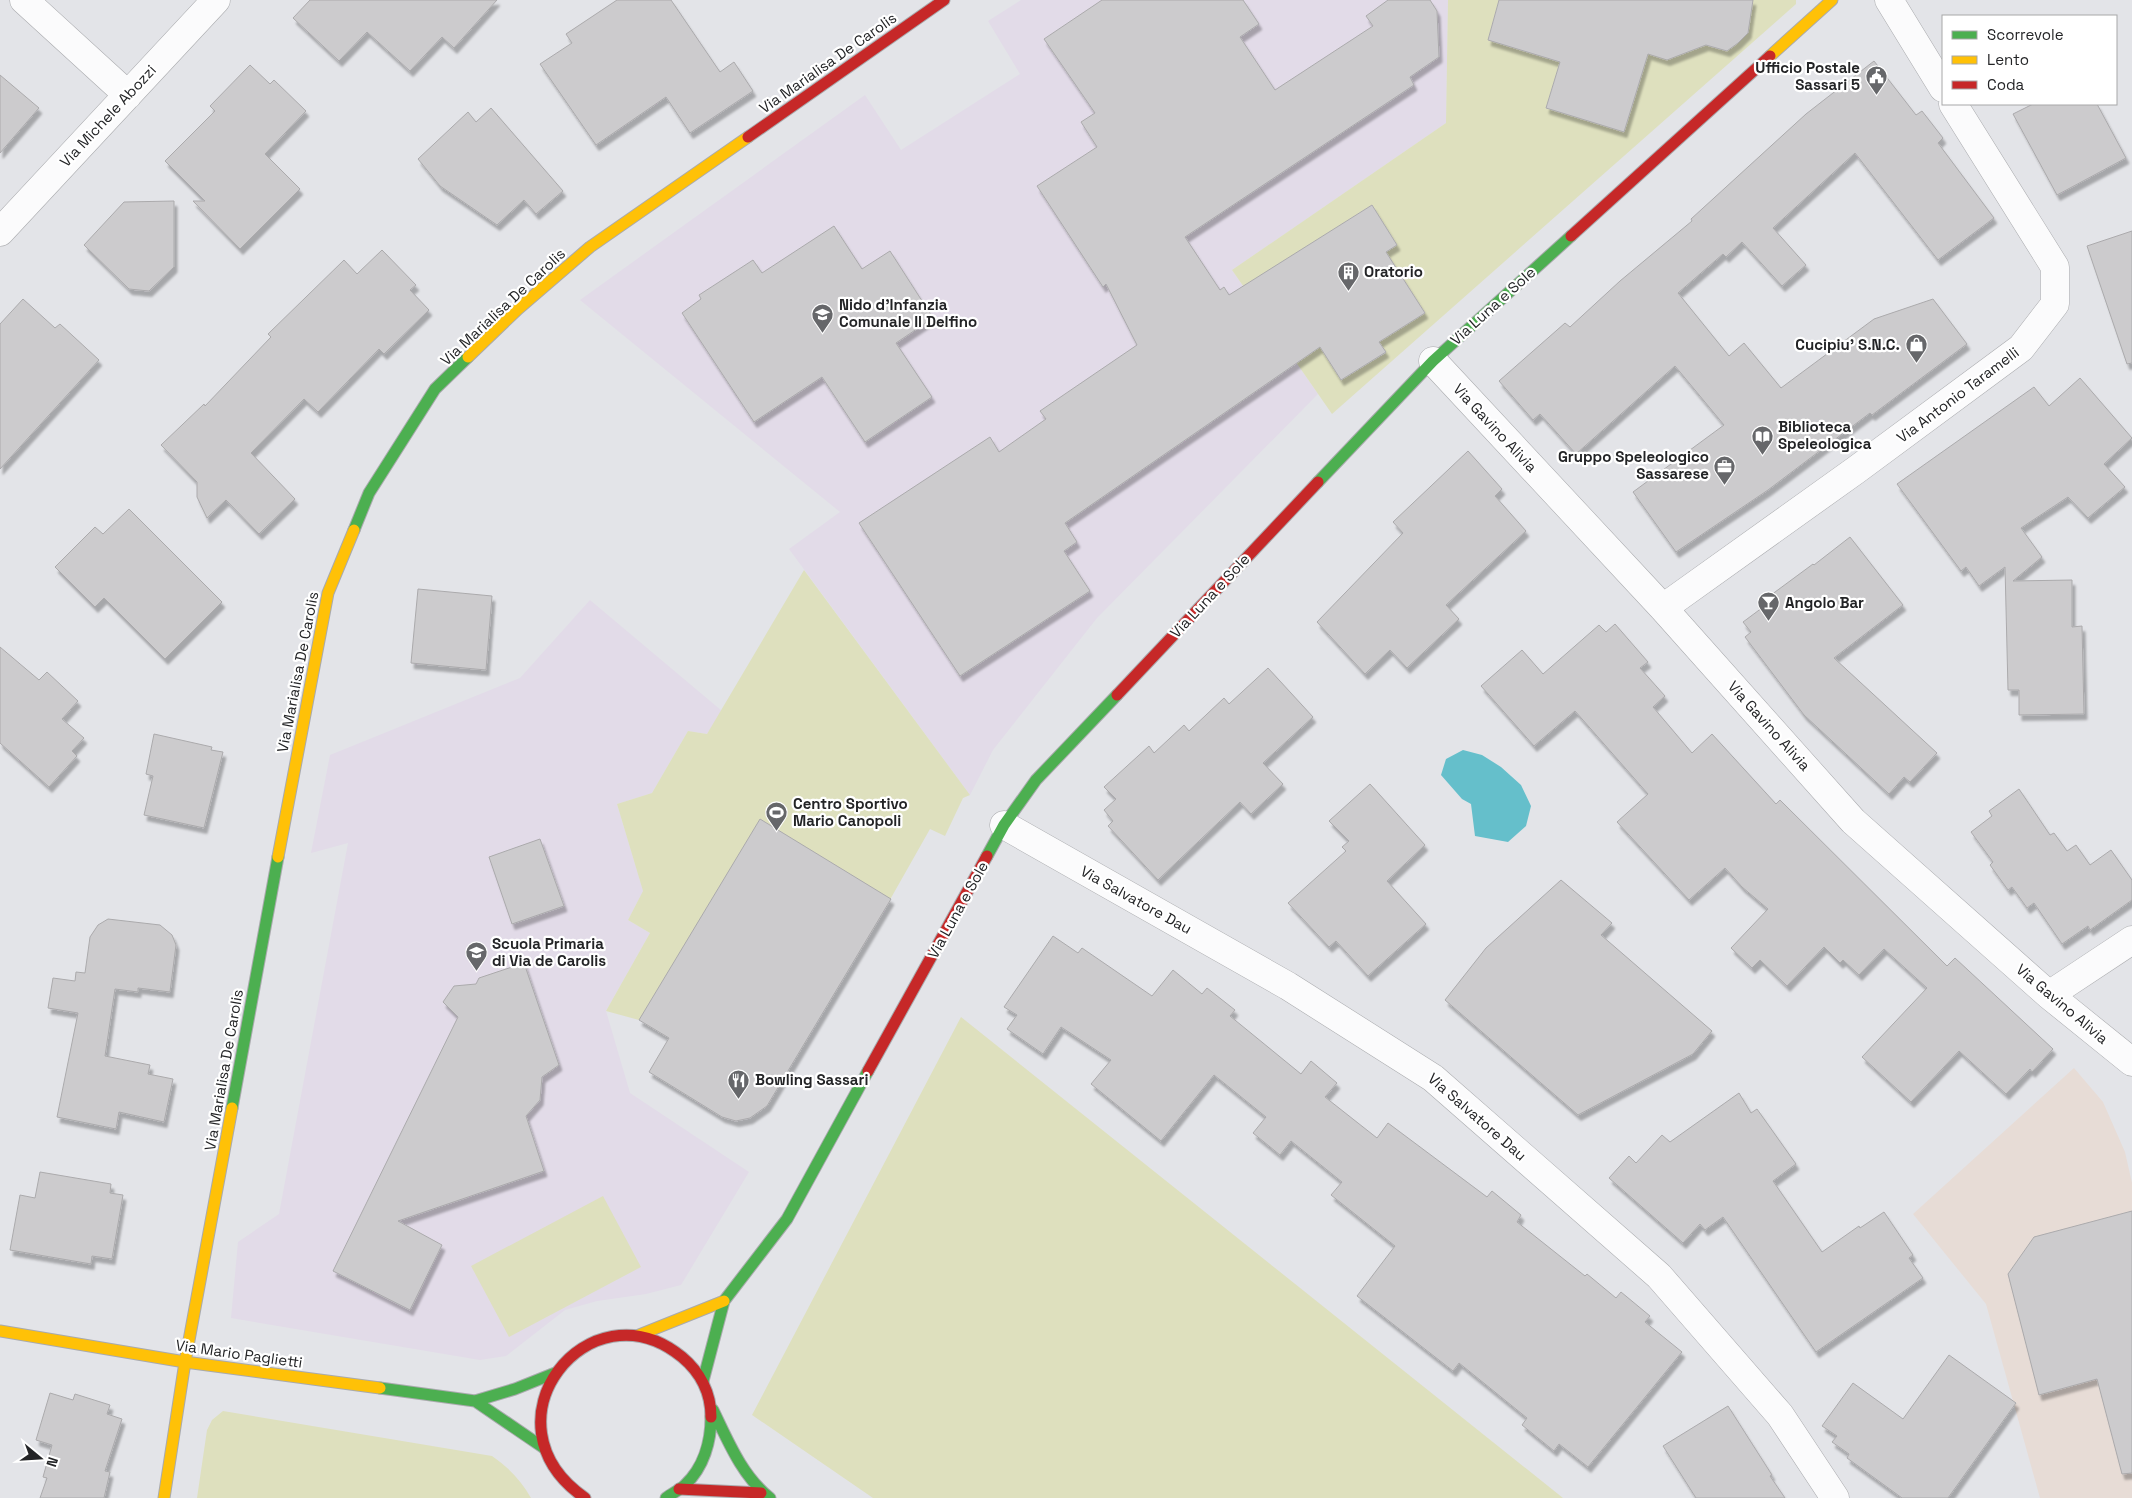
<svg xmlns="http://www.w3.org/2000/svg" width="2132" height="1498" font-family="'Space Grotesk',sans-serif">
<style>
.commercial{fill:#e7dcd6}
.education{fill:#e2dbe8}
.green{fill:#dee0be;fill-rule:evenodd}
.water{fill:#65bfcb}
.building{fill:#cccbcd;stroke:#abaaac;filter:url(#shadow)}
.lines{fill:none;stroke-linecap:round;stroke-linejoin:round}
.street-casing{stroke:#a9aaad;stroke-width:29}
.fast-casing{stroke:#a9aaad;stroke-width:13}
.slow-casing{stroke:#a9aaad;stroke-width:13}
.jam-casing{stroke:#a9aaad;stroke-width:13}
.street{stroke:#fbfbfc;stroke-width:28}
.fast{stroke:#4caf50;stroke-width:11}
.slow{stroke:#ffc107;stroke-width:11}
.jam{stroke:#c62828;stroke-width:11}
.labels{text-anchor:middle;stroke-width:4.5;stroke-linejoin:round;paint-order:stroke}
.street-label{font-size:15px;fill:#232426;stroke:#fff}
.poi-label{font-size:15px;font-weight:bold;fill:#232426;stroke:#fff;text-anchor:start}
</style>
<defs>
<filter id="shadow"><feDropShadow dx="3" dy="5.5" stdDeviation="1" flood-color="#0004"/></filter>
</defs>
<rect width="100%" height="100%" fill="#e3e4e8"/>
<!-- commercial -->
<path class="commercial" d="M 2074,1068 L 2103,1102 L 2125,1152 L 2132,1183 L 2132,1498 L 2040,1498 L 1986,1304 L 1913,1214 Z"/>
<!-- education -->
<path class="education" d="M 1021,0 L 1448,0 L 1446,123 L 1232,270 L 1318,394 L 1097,618 L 993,750 L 970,795 L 789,549 L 840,512 L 580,300 L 865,95 L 901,150 L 1020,74 L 988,21 Z
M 590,600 L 722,711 L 707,734 L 688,731 L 652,793 L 617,804 L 643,891 L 628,920 L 650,933 L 606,1011 L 630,1093 L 749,1172 L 681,1285 L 646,1294 L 597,1301 L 565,1310 L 506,1356 L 480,1360 L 231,1318 L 238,1242 L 279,1214 L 348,843 L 311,853 L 330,755 L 520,678 Z"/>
<!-- green -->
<path class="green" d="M 1448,0 L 1499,0 L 1488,40 L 1560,62 L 1546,108 L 1624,132 L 1640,81 L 1625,47 L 1689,41 L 1727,51 C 1753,34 1748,29 1750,0 L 1796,0 L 1796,4 L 1332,414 L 1232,270 L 1446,123 ZM 1372,205 L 1397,245 L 1386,252 L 1425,313 L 1379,342 L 1386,353 L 1341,380 L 1271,269 Z
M 804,570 L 970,795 L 963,798 L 945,836 L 930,829 L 887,905 L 639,1020 L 606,1011 L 650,933 L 628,920 L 643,891 L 617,804 L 652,793 L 688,731 L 707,734 Z
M 961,1017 L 1563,1498 L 873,1498 L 752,1415 Z
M 603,1196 L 641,1267 L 509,1337 L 471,1266 Z
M 223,1411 L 492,1456 C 508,1467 521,1480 531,1498 L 197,1498 L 207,1430 L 212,1420 Z"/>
<!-- water -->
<path class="water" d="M 1463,750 L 1482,755 L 1501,767 L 1521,785 L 1531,806 L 1526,826 L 1508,842 L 1475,836 L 1471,804 L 1462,799 L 1441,775 L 1446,759 Z"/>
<!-- building -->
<path class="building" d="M 310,0 L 497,0 L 454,48 L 442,37 L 410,71 L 367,32 L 339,61 L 293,18 Z
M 617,0 L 671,0 L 720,72 L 734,62 L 753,91 L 690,133 L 666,97 L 596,145 L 540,64 L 572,43 L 566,34 Z
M 1102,0 L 1243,0 L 1259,24 L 1240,37 L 1275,90 L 1373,26 L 1366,16 L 1388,0 L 1430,0 L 1437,11 L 1439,57 L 1410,77 L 1414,85 L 1185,237 L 1220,290 L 1224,287 L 1229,295 L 1372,205 L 1397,245 L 1386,252 L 1425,313 L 1379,342 L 1386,352 L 1341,380 L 1320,347 L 1065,523 L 1077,542 L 1064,551 L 1090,591 L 960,676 L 859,523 L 990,437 L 999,452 L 1046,419 L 1040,411 L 1137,345 L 1106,284 L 1103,287 L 1037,186 L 1097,147 L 1081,122 L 1095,113 L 1044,39 Z
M 1499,0 L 1753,0 L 1748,33 L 1738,43 L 1727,51 L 1706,45 L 1667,60 L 1648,54 L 1624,132 L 1546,108 L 1560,62 L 1488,40 Z
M 1874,61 L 1916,115 L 1922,111 L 1943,138 L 1938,143 L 1994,218 L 1938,260 L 1855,153 L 1773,228 L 1806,265 L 1782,286 L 1742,242 L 1726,257 L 1723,254 L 1678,293 L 1729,356 L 1744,343 L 1781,388 L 1874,319 L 1933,299 L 1967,344 L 1872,415 L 1870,413 L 1768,490 L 1676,552 L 1633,492 L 1724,425 L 1675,366 L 1576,454 L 1540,414 L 1533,420 L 1499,381 L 1565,323 L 1570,327 L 1620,281 L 1692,221 L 1691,219 L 1806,114 Z
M 250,65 L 270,84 L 274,80 L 306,111 L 265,154 L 300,189 L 240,249 L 193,201 L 205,201 L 165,161 L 215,111 L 210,106 Z
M 0,75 L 39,108 L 0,153 Z
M 2033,104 L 2097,104 L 2126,158 L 2057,195 L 2013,114 Z
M 491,108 L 563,191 L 536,214 L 524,200 L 497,225 L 440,186 L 418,159 L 468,112 L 476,122 Z
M 174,201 L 174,267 L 149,291 L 129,289 L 84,245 L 124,202 Z
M 834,226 L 862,269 L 890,251 L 933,318 L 896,343 L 932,397 L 865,442 L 822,377 L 754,422 L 682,313 L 701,299 L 699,295 L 753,260 L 762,273 Z
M 2132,231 L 2132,363 L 2127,364 L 2087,246 Z
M 382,250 L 416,285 L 410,290 L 429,310 L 384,354 L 379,349 L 318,412 L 304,399 L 251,453 L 295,499 L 259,534 L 226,500 L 207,518 L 197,497 L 197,482 L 161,445 L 204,404 L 205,406 L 271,337 L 268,334 L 344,260 L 357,274 Z
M 23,299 L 55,328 L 60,324 L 99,360 L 0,469 L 0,324 Z
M 2080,378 L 2132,438 L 2104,464 L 2125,487 L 2088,518 L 2068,497 L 2021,528 L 2042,557 L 2013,581 L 2072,580 L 2072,627 L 2082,626 L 2084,714 L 2019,715 L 2019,690 L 2008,690 L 2005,567 L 1979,586 L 1966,567 L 1961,571 L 1897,484 L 2034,387 L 2049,406 Z
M 1468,451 L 1502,489 L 1495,496 L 1526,531 L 1446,605 L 1459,619 L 1407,668 L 1390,650 L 1365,674 L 1317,622 L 1403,533 L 1393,522 Z
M 129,509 L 222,602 L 165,659 L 104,598 L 95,607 L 55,567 L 95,527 L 103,534 Z
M 1850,537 L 1903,605 L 1834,658 L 1937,753 L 1910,782 L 1904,777 L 1889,794 L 1804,715 L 1745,637 L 1751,632 L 1743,622 L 1774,599 L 1771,595 L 1813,564 L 1814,565 Z
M 418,589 L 492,596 L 486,670 L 411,663 Z
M 1615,624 L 1648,662 L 1640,668 L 1665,696 L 1653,707 L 1692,753 L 1712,734 L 1776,804 L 1780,800 L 1947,966 L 1955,958 L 2053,1049 L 2032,1072 L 2030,1069 L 2006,1094 L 1959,1051 L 1911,1102 L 1862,1057 L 1927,988 L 1884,949 L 1859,975 L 1843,960 L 1840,963 L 1824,947 L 1787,986 L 1760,960 L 1752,968 L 1731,948 L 1768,909 L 1742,887 L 1725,868 L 1689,900 L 1617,822 L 1648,794 L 1575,711 L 1534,746 L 1481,686 L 1522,650 L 1543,674 L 1599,625 L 1606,632 Z
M 0,647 L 39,680 L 47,672 L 78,701 L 62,719 L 84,738 L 72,751 L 77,756 L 49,787 L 0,743 Z
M 1268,668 L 1313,717 L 1263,763 L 1283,784 L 1251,814 L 1240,802 L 1158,880 L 1108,826 L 1113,821 L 1104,810 L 1116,799 L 1104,787 L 1149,746 L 1154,753 L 1184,725 L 1189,731 L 1224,698 L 1229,704 Z
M 154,734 L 212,747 L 211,750 L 223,752 L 204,828 L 144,815 L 153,776 L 146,774 Z
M 1370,784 L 1425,845 L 1387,881 L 1426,924 L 1368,976 L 1336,941 L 1329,947 L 1288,903 L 1346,851 L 1342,847 L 1349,841 L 1329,821 Z
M 2019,789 L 2050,835 L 2054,833 L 2067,851 L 2076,845 L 2090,865 L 2111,850 L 2132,880 L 2132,900 L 2090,930 L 2088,926 L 2062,944 L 2034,903 L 2027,908 L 2012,887 L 2008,890 L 1990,865 L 1993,862 L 1971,832 L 1992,816 L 1989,811 Z
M 760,819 L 891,899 L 767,1106 L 750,1118 L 736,1121 L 722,1117 L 649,1072 L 669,1038 L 639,1020 Z
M 540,839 L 564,906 L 512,924 L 489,857 Z
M 1561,880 L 1612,923 L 1601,935 L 1712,1031 L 1693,1054 L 1578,1115 L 1445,1000 L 1486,948 Z
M 108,919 L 160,925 L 172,935 L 176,945 L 170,992 L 138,988 L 138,992 L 115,989 L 105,1056 L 150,1065 L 148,1074 L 173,1079 L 164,1122 L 119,1112 L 116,1129 L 57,1117 L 78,1013 L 48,1008 L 53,978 L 75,981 L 76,972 L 85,973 L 90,937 L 98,925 Z
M 1053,936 L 1078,953 L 1082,948 L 1152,996 L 1173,970 L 1202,994 L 1207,988 L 1235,1010 L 1230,1016 L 1301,1074 L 1311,1061 L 1337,1083 L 1325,1097 L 1377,1138 L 1388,1123 L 1487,1197 L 1492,1191 L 1521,1215 L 1517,1222 L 1585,1276 L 1587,1274 L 1616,1298 L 1621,1292 L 1650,1316 L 1645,1322 L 1682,1352 L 1588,1467 L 1559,1444 L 1554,1451 L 1522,1425 L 1527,1418 L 1459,1363 L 1453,1371 L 1357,1296 L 1395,1246 L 1331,1195 L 1342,1182 L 1291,1141 L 1280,1155 L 1253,1133 L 1266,1117 L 1214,1075 L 1161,1141 L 1091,1084 L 1111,1060 L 1061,1027 L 1043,1054 L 1007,1029 L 1017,1015 L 1004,1007 Z
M 524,963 L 559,1065 L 542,1077 L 540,1100 L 526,1116 L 544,1171 L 398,1221 L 442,1245 L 410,1310 L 333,1271 L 458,1017 L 443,1002 L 454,986 L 476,984 L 479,978 Z
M 1739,1093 L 1751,1113 L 1757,1109 L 1796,1164 L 1773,1181 L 1822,1252 L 1859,1226 L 1860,1228 L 1884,1212 L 1913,1255 L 1909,1258 L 1923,1278 L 1816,1352 L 1723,1217 L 1705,1230 L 1700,1224 L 1683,1243 L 1609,1178 L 1629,1156 L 1636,1163 L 1662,1135 L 1670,1142 Z
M 40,1172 L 111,1184 L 110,1193 L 123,1195 L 112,1259 L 92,1256 L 91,1264 L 10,1250 L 20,1195 L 35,1198 Z
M 2132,1211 L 2132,1473 L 2122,1474 L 2097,1379 L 2039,1395 L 2008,1274 L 2034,1237 Z
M 1949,1355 L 2016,1403 L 1948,1498 L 1902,1498 L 1847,1458 L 1849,1454 L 1832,1442 L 1837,1436 L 1822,1426 L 1853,1383 L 1903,1419 Z
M 50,1393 L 73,1400 L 75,1394 L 110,1405 L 107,1414 L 122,1419 L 105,1471 L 110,1472 L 104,1498 L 40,1498 L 47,1478 L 43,1477 L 52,1445 L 36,1440 Z
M 1728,1406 L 1772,1475 L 1770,1476 L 1785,1498 L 1696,1498 L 1663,1446 Z"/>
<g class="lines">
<defs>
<path id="street" d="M 24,0 L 128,95
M 1889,0 L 1943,88
M 0,232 L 216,0
M 1433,361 L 1663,608 L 1853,821 L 2049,995 L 2132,1062
M 1663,608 L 1856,470 L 2021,348 L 2055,304 L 2055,267 L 1953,104
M 1004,825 L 1288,986 L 1433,1078 L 1659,1276 L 1780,1415 L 1835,1498
M 2049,995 L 2132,940"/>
<path id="fast" d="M 1318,482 L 1433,361 L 1571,236
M 354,530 L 369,493 L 435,389 L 468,357
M 987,856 L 1004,825 L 1036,780 L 1117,695
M 232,1108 L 278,857
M 703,1381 L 724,1301 L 787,1219 L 868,1071
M 380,1388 L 475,1401 L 515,1389 L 555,1373
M 475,1401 L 544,1448
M 713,1410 C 728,1441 742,1476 770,1498
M 666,1498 C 672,1493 680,1490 685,1485 C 704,1467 711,1441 711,1417"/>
<path id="slow" d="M 1770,56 L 1832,0
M 468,357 L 518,309 L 590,247 L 748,137
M 278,857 L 328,593 L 354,530
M 0,1331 L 185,1362 L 380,1388
M 639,1335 L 724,1301
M 164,1498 L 185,1362 L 232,1108"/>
<path id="jam" d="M 748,137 L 944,0
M 1571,236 L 1770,56
M 1117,695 L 1318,482
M 868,1071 L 987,856
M 679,1489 L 761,1493
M 585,1498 C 477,1423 589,1281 682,1357 C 700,1372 711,1393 711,1417"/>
</defs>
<!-- street casing -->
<use href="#street" class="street-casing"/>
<!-- fast casing -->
<use href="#fast" class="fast-casing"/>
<!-- slow casing -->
<use href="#slow" class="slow-casing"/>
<!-- jam casing -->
<use href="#jam" class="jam-casing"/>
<!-- street -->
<use href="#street" class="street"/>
<!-- fast -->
<use href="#fast" class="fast"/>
<!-- slow -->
<use href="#slow" class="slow"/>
<!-- jam -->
<use href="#jam" class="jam"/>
</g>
<!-- icons -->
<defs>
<symbol id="civic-pin" viewBox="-11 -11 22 30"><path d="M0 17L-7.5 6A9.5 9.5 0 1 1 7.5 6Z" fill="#66676a" stroke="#fff"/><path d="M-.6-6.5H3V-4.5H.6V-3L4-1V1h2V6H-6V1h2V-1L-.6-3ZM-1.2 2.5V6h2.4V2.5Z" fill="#fff"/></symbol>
<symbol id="building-pin" viewBox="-11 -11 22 30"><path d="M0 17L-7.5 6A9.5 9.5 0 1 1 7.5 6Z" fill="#66676a" stroke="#fff"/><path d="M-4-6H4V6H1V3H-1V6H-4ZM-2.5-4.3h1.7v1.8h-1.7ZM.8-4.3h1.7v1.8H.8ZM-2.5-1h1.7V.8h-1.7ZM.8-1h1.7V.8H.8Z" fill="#fff"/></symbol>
<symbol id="school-pin" viewBox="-11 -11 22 30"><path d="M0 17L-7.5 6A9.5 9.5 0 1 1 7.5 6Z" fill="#66676a" stroke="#fff"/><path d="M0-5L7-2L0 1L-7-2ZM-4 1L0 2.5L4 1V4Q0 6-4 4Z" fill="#fff"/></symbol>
<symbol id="shop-pin" viewBox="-11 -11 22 30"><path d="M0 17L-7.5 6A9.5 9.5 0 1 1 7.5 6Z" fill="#66676a" stroke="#fff"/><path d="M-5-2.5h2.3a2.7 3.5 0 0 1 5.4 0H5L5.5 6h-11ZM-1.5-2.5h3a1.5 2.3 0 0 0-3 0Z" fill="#fff"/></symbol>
<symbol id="library-pin" viewBox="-11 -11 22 30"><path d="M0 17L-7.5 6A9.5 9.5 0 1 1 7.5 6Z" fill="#66676a" stroke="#fff"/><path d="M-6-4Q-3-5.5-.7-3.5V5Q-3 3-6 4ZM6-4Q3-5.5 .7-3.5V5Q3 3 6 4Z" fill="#fff"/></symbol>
<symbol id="office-pin" viewBox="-11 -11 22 30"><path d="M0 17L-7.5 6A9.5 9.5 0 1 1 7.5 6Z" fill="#66676a" stroke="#fff"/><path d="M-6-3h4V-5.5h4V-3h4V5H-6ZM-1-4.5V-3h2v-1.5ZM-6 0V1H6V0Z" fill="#fff"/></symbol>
<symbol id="bar-pin" viewBox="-11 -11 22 30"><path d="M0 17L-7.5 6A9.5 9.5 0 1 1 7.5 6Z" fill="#66676a" stroke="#fff"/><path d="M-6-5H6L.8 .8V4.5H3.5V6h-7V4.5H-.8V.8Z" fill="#fff"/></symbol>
<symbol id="stadium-pin" viewBox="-11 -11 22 30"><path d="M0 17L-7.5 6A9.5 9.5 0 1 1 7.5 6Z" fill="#66676a" stroke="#fff"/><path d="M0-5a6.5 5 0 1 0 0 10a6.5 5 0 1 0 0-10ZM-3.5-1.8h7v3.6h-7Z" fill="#fff"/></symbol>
<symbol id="restaurant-pin" viewBox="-11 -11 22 30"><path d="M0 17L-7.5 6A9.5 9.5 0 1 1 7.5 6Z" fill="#66676a" stroke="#fff"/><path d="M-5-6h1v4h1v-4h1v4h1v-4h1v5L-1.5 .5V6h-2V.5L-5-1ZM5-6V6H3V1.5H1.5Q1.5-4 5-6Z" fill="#fff"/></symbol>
</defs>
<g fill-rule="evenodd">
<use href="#civic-pin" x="1864" y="64" width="25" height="34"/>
<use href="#building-pin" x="1336" y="260" width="25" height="34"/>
<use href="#school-pin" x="810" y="302" width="25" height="34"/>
<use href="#shop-pin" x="1904" y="332" width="25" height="34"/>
<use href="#library-pin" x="1750" y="424" width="25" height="34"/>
<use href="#office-pin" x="1712" y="454" width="25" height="34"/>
<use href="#bar-pin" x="1756" y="590" width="25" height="34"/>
<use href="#stadium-pin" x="764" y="800" width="25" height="34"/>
<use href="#school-pin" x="464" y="940" width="25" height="34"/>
<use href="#restaurant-pin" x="726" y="1068" width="25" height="34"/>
</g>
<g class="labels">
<!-- street labels -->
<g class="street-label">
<text transform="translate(828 63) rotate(-35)" y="5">Via Marialisa De Carolis</text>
<text transform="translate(108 116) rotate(-47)" y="5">Via Michele Abozzi</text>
<text transform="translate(1493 306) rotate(-42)" y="5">Via Luna e Sole</text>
<text transform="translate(503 307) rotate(-43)" y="5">Via Marialisa De Carolis</text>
<text transform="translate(1958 395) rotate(-37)" y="5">Via Antonio Taramelli</text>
<text transform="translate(1495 428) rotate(47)" y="5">Via Gavino Alivia</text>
<text transform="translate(1210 596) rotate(-47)" y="5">Via Luna e Sole</text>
<text transform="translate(298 672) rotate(-79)" y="5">Via Marialisa De Carolis</text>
<text transform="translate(1769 726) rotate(48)" y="5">Via Gavino Alivia</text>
<text transform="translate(1136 900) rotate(29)" y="5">Via Salvatore Dau</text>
<text transform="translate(958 910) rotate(-61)" y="5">Via Luna e Sole</text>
<text transform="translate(2062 1004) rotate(40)" y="5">Via Gavino Alivia</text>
<text transform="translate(224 1070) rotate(-80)" y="5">Via Marialisa De Carolis</text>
<text transform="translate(1477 1117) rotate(41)" y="5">Via Salvatore Dau</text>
<text transform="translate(239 1354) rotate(8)" y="5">Via Mario Paglietti</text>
</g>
<!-- poi labels -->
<g class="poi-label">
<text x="1860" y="73" text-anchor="end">Ufficio Postale<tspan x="1860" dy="17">Sassari 5</tspan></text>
<text x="1364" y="277">Oratorio</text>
<text x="839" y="310">Nido d'Infanzia<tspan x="839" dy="17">Comunale Il Delfino</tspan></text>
<text x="1900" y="350" text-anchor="end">Cucipiu' S.N.C.</text>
<text x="1778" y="432">Biblioteca<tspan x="1778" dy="17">Speleologica</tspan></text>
<text x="1709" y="462" text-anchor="end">Gruppo Speleologico<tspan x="1709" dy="17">Sassarese</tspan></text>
<text x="1785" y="608">Angolo Bar</text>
<text x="793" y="809">Centro Sportivo<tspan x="793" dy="17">Mario Canopoli</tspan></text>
<text x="492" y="949">Scuola Primaria<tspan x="492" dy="17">di Via de Carolis</tspan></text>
<text x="755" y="1085">Bowling Sassari</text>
</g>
</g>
<!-- legend -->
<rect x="1942" y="15" width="175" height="90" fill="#ffffff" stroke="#a7a7a8"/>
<rect x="1952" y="31" width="25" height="8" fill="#4caf50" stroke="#a7a7a8"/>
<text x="1987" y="40" font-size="15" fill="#232426">Scorrevole</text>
<rect x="1952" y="56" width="25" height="8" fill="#ffc107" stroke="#a7a7a8"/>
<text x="1987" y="65" font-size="15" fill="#232426">Lento</text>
<rect x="1952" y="81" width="25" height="8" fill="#c62828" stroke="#a7a7a8"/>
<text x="1987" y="90" font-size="15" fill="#232426">Coda</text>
<!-- north arrow -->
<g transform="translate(40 1458) rotate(108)" stroke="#ffffff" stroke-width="4" paint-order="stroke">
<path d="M0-4L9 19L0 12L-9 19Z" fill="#232426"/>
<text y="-8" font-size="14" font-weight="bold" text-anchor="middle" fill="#232426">N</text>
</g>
</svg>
